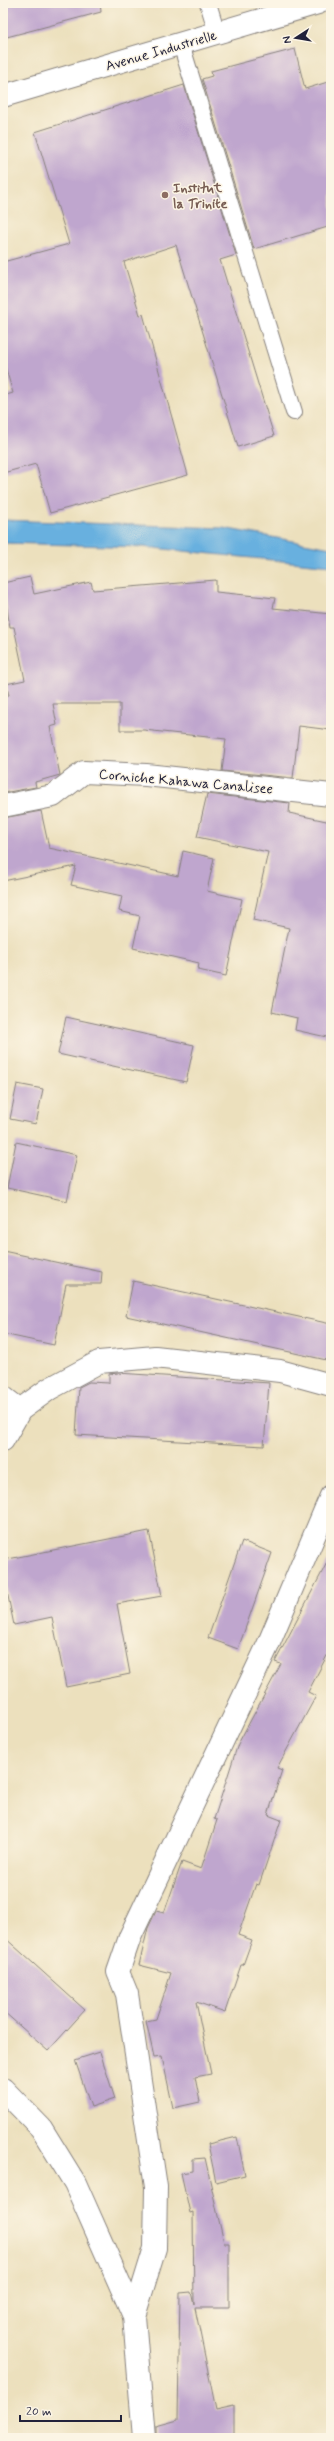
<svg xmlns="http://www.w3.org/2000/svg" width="334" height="2441" font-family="Mynerve,sans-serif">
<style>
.water{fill:#68b0df;stroke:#45698d}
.building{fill:#bfa6ce}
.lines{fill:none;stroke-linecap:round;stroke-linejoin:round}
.lane-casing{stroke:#87817c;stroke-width:18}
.street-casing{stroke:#87817c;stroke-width:24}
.secondary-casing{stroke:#87817c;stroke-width:24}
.highway-casing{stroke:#87817c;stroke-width:24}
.lane{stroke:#fff;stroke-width:16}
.street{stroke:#fff;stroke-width:22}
.secondary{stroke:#fff;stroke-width:22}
.highway{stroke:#fff;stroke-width:22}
.education-dot{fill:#8d6e63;stroke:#fcf5e5;stroke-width:1.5}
.labels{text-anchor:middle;stroke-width:3;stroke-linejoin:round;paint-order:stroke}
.street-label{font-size:14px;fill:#22223b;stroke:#fcf5e5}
.education-label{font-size:14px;font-weight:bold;fill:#785e54;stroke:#fcf5e5;text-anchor:start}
</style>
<rect width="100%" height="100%" fill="#fcf5e5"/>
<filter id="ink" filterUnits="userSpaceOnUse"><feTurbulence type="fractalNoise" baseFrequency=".025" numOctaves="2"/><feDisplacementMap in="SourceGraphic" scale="8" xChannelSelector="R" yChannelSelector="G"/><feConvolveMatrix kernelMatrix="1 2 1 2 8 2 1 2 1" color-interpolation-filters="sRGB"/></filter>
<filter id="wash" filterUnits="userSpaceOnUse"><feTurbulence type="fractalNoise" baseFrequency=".012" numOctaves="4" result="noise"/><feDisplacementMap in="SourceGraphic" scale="16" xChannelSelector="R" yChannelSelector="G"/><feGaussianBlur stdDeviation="0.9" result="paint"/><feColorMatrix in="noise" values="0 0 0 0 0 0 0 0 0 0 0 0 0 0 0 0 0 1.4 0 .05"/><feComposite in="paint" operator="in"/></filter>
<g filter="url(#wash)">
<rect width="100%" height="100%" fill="#ece0bd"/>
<!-- water -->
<path class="water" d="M 3,520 L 223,528 L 331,548 L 331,566 L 143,547 L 3,543 Z"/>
<g id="blocks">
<!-- building -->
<path class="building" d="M 3,3 L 100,3 L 101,12 L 3,38 Z
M 295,49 L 305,89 L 331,81 L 331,226 L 254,249 L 202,79 L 212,76 L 211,71 Z
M 184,85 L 236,255 L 220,260 L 274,436 L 238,447 L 176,245 L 124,262 L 140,315 L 143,314 L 188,475 L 50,513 L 36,464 L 3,473 L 3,396 L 13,393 L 3,359 L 3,262 L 69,244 L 35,132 Z
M 30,577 L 34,594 L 91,582 L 93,590 L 216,580 L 216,592 L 275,598 L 273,608 L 331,614 L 331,730 L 299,726 L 293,778 L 222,771 L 226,739 L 144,730 L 120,730 L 120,704 L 53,704 L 57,725 L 50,727 L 60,775 L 35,782 L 36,787 L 3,793 L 3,696 L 9,695 L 6,684 L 25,680 L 14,627 L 10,627 L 3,583 Z
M 207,794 L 290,803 L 289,813 L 331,822 L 331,1038 L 295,1030 L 297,1018 L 272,1012 L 289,928 L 253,920 L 268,852 L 197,837 Z
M 41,811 L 49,848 L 178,876 L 183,851 L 214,858 L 207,891 L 242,899 L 226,976 L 198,970 L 199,963 L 133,948 L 140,916 L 119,911 L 122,896 L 71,885 L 76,866 L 3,881 L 3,818 Z
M 66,1017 L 194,1045 L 186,1082 L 58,1054 Z
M 17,1084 L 43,1089 L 36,1124 L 10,1119 Z
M 16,1142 L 77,1155 L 67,1201 L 7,1188 Z
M 3,1251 L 102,1272 L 101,1284 L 66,1284 L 54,1345 L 3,1334 Z
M 133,1281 L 331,1324 L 331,1361 L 126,1316 Z
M 118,1373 L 269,1383 L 264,1446 L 76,1435 L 79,1387 L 89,1382 L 109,1383 L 109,1374 Z
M 149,1531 L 162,1596 L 117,1604 L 130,1674 L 66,1687 L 52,1617 L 14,1625 L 3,1572 L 3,1560 Z
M 242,1541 L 272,1553 L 238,1649 L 208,1638 Z
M 331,1555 L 331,1648 L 308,1692 L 316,1696 L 277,1768 L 282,1770 L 268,1815 L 281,1820 L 259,1885 L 256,1884 L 238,1935 L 252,1940 L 243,1965 L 241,1965 L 225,2012 L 196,2002 L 211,2074 L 195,2077 L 200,2102 L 173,2108 L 162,2056 L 154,2057 L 146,2021 L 156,2019 L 171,1973 L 139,1965 L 148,1928 L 156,1911 L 164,1913 L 182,1862 L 201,1869 L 217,1820 L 214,1819 L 238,1744 L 281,1664 L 275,1662 Z
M 3,1936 L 85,2010 L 48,2051 L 3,2011 Z
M 100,2052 L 115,2099 L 91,2107 L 75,2060 Z
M 237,2137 L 245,2175 L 216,2182 L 208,2144 Z
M 205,2158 L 224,2243 L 229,2243 L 229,2308 L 195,2308 L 216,2410 L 234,2406 L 234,2438 L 156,2438 L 156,2426 L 178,2420 L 180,2293 L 191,2292 L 194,2305 L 193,2212 L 190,2213 L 181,2173 L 193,2171 L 193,2159 Z"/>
</g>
</g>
<g filter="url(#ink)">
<use href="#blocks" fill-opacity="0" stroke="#87817c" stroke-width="1"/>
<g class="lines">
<defs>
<path id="lane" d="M 208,3 L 217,33
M 181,44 L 294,412"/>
<path id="street" d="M 3,806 L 53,796 L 84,772 L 146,775 L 331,795
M 3,1397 L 20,1410
M 3,1440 L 20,1410 L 49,1389 L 99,1362 L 155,1357 L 280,1371 L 331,1385
M 134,2316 L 155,2248 L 156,2187 L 127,1994 L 118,1972 L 130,1937 L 268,1645 L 331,1496"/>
<path id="secondary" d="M 3,2089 L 41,2128 L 75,2183 L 134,2316 L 144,2438"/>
<path id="highway" d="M 3,96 L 318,3"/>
</defs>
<!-- lane casing -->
<use href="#lane" class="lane-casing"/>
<!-- street casing -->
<use href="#street" class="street-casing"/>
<!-- secondary casing -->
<use href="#secondary" class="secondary-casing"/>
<!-- highway casing -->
<use href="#highway" class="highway-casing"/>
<!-- lane -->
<use href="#lane" class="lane"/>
<!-- street -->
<use href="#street" class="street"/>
<!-- secondary -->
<use href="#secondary" class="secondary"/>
<!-- highway -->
<use href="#highway" class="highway"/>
</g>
</g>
<!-- markers -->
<circle class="education-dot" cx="165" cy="195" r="4"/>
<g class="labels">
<!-- street labels -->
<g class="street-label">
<text transform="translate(161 50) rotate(-16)" y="5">Avenue Industrielle</text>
<text transform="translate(186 781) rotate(5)" y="5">Corniche Kahawa Canalisee</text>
</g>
<!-- education labels -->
<g class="education-label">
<text x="173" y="192">Institut<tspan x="173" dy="16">la Trinite</tspan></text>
</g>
</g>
<!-- margin -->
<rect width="334" height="2441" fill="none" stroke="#fcf5e5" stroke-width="16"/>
<!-- north arrow -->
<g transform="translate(296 38) rotate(258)" stroke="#fcf5e5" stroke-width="3" paint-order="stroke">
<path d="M0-3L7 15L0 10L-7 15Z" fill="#22223b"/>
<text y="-6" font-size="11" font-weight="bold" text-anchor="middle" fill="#22223b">N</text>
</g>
<!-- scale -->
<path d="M20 2415v6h101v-6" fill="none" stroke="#22223b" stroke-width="2"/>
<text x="26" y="2415" font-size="12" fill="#22223b" stroke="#fcf5e5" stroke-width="3" paint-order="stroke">20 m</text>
</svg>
